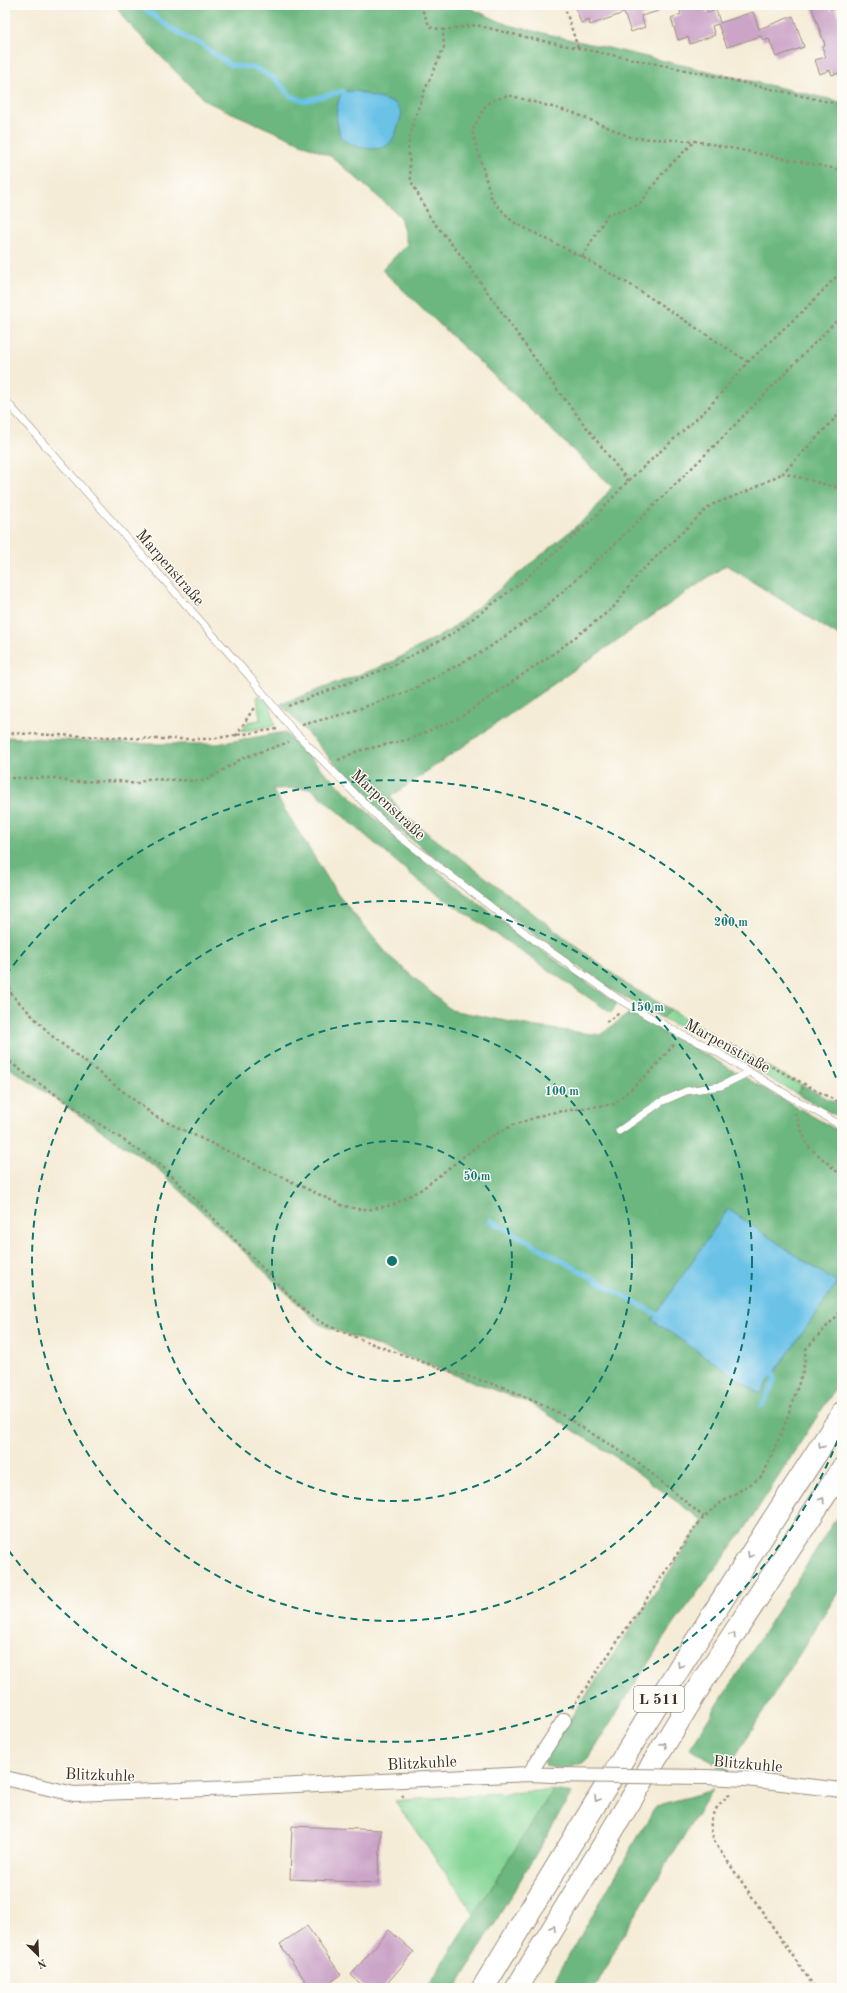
<svg xmlns="http://www.w3.org/2000/svg" width="847" height="1993" font-family="'Old Standard TT',serif">
<style>
.green{fill:#85d696;stroke:#60805a}
.forest{fill:#6cb77f;stroke:#54704e}
.water{fill:#6ac2e7;stroke:#527682}
.lines{fill:none;stroke-linecap:round;stroke-linejoin:round}
.stream{stroke:#6ac2e7;stroke-width:5}
.building{fill:#cba4c8}
.service-casing{stroke:#988b7a;stroke-width:8}
.minor-casing{stroke:#988b7a;stroke-width:16}
.trunk-casing{stroke:#988b7a;stroke-width:24}
.path{stroke:#988b7a;stroke-width:2.5;stroke-dasharray:3 3;stroke-linecap:butt}
.service{stroke:#fff;stroke-width:7}
.minor{stroke:#fff;stroke-width:14}
.trunk{stroke:#fff;stroke-width:22}
.minor-bridge-casing{stroke:#988b7a;stroke-width:16;stroke-linecap:butt}
.minor-bridge{stroke:#fff;stroke-width:14}
.oneway{stroke:#a79f9a}
.ring{fill:none;stroke:#0f766e;stroke-width:2;stroke-dasharray:7 5}
.labels{text-anchor:middle;stroke-width:3;stroke-linejoin:round;paint-order:stroke}
.shield{fill:#fdfcf7;stroke:#75695f;stroke-width:1}
.shield-label{font-size:15px;font-weight:bold;fill:#3b2a1e}
.street-label{font-size:16px;fill:#3b2a1e;stroke:#fdfcf7}
.centre{fill:#0f766e;stroke:#fdfcf7;stroke-width:2}
.ring-label{font-size:12px;text-anchor:middle;font-weight:bold;fill:#0f766e;stroke:#fdfcf7;stroke-width:3;stroke-linejoin:round;paint-order:stroke}
</style>
<rect width="100%" height="100%" fill="#fdfcf7"/>
<filter id="ink" filterUnits="userSpaceOnUse"><feTurbulence type="fractalNoise" baseFrequency=".025" numOctaves="2"/><feDisplacementMap in="SourceGraphic" scale="8" xChannelSelector="R" yChannelSelector="G"/><feConvolveMatrix kernelMatrix="1 2 1 2 8 2 1 2 1" color-interpolation-filters="sRGB"/></filter>
<filter id="wash" filterUnits="userSpaceOnUse"><feTurbulence type="fractalNoise" baseFrequency=".012" numOctaves="4" result="noise"/><feDisplacementMap in="SourceGraphic" scale="16" xChannelSelector="R" yChannelSelector="G"/><feGaussianBlur stdDeviation="0.9" result="paint"/><feColorMatrix in="noise" values="0 0 0 0 0 0 0 0 0 0 0 0 0 0 0 0 0 1.4 0 .05"/><feComposite in="paint" operator="in"/></filter>
<g filter="url(#wash)">
<rect width="100%" height="100%" fill="#f5ecd7"/>
<!-- green -->
<path class="green" d="M 259,695 L 271,708 L 275,726 L 242,731 L 248,722 L 260,720 L 257,698 Z
M 670,1009 L 711,1033 L 707,1035 L 683,1029 L 662,1018 Z
M 722,1042 L 802,1085 L 797,1094 L 727,1054 L 721,1044 Z
M 553,1790 L 475,1915 L 395,1801 L 405,1800 Z"/>
<!-- forest -->
<path class="forest" d="M 116,5 L 463,5 L 508,25 L 842,102 L 842,638 L 726,565 L 390,797 L 405,816 L 626,984 L 670,1009 L 662,1018 L 608,988 L 549,946 L 384,818 L 281,704 L 388,664 L 450,630 L 591,514 L 612,487 L 382,270 L 407,244 L 400,216 L 332,157 L 205,101 L 125,20 Z
M 285,732 C 384,836 499,922 617,1003 L 611,1013 L 420,882 L 310,788 L 272,789 L 338,895 L 388,955 L 451,1010 L 536,1027 L 600,1035 L 631,1012 L 842,1133 L 842,1378 L 746,1527 L 666,1635 L 586,1761 C 574,1768 559,1770 546,1766 L 543,1759 L 703,1521 L 619,1459 L 530,1403 L 319,1324 L 156,1167 L 5,1065 L 5,737 L 142,744 L 217,744 Z
M 802,1085 L 842,1106 L 842,1119 L 797,1094 Z
M 842,1509 L 842,1586 L 726,1771 L 690,1748 Z
M 553,1790 L 572,1793 L 456,1988 L 427,1988 Z
M 713,1790 L 699,1811 L 619,1942 L 595,1988 L 550,1988 L 656,1806 Z"/>
<!-- water -->
<path class="water" d="M 343,91 L 356,91 L 395,103 L 402,113 C 399,123 396,137 389,144 C 378,154 348,147 340,136 C 339,134 339,129 338,127 C 335,112 336,104 343,91 Z
M 728,1209 L 837,1283 L 760,1394 L 652,1320 Z"/>
<g class="lines">
<!-- stream -->
<path class="stream" d="M 140,5 L 165,24 L 189,40 L 202,45 L 230,65 L 255,68 L 274,78 L 291,96 L 305,101 L 343,91
M 490,1220 L 656,1314 L 662,1314
M 762,1406 L 775,1380 L 772,1367"/>
</g>
<g id="blocks">
<!-- building -->
<path class="building" d="M 513,5 L 523,5 L 515,8 Z
M 575,5 L 621,5 L 621,7 L 657,5 L 659,11 L 641,16 L 645,27 L 631,32 L 624,13 L 590,25 L 589,20 L 581,23 Z
M 678,5 L 693,5 L 695,10 L 705,6 L 707,12 L 716,9 L 720,23 L 753,12 L 759,29 L 793,16 L 804,47 L 776,57 L 769,39 L 763,41 L 761,36 L 727,47 L 718,24 L 712,26 L 715,35 L 690,44 L 688,37 L 678,40 L 671,18 L 681,14 Z
M 822,5 L 829,5 L 831,10 L 836,9 L 842,26 L 842,72 L 832,75 L 830,70 L 820,74 L 815,60 L 826,57 L 822,47 L 825,45 L 812,8 Z
M 292,1826 L 381,1830 L 378,1883 L 290,1879 Z
M 307,1926 L 341,1975 L 322,1988 L 310,1988 L 280,1944 Z
M 389,1930 L 414,1952 L 383,1988 L 365,1988 L 351,1975 Z"/>
</g>
</g>
<g filter="url(#ink)">
<use href="#blocks" fill-opacity="0" stroke="#988b7a" stroke-width="1"/>
<g class="lines">
<defs>
<path id="service" d="M 5,400 L 250,677 L 291,728 L 375,814 L 399,836 L 537,942 L 620,1000 L 682,1035 L 707,1046 L 789,1096 L 842,1126
M 619,1131 L 661,1102 L 686,1091 L 721,1086 L 749,1072"/>
<path id="minor" d="M 529,1774 L 564,1720
M 706,1777 L 746,1779 L 842,1790
M 5,1778 L 74,1794 L 234,1788 L 529,1774 L 552,1775"/>
<path id="trunk" d="M 483,1988 C 600,1795 718,1602 842,1414
M 517,1988 L 704,1679 L 842,1469"/>
</defs>
<!-- service casing -->
<use href="#service" class="service-casing"/>
<!-- minor casing -->
<use href="#minor" class="minor-casing"/>
<!-- trunk casing -->
<use href="#trunk" class="trunk-casing"/>
<!-- path -->
<path class="path" d="M 420,5 L 430,27 L 443,30
M 564,5 L 578,48
M 582,257 L 608,214 L 639,205 L 664,171 L 695,141
M 748,362 L 634,287 L 582,257 L 513,222 L 492,200 L 472,131 L 487,103 L 508,95 L 574,113 L 633,138 L 695,141 L 842,170
M 842,411 L 783,473 L 842,489
M 628,481 L 556,388 L 463,258 L 431,219 L 411,181 L 408,146 L 414,120 L 424,92 L 444,47 L 443,30 L 476,25 L 533,39 L 696,72 L 842,105
M 288,706 L 390,667 L 452,634 L 522,582 L 593,519 L 628,481 L 708,408 L 748,362 L 804,310 L 842,271
M 302,725 L 347,713 L 410,691 L 487,649 L 541,611 L 614,545 L 723,437 L 842,315
M 5,733 L 158,739 L 210,739 L 278,729
M 236,736 L 255,706
M 338,760 L 358,751 L 410,739 L 461,717 L 557,651 L 613,608 L 639,573 L 711,505 L 748,491 L 783,473
M 5,778 L 58,778 L 69,782 L 119,781 L 136,784 L 147,779 L 205,781 L 243,758 L 289,742
M 5,975 L 12,995 L 53,1037 L 156,1117 L 341,1205 L 357,1209 L 372,1209 L 393,1205 L 422,1189 L 485,1140 L 513,1125 L 549,1113 L 614,1104 L 652,1070 L 675,1043
M 606,1022 L 621,1012
M 729,1044 L 842,1104
M 5,1058 L 28,1076 L 162,1166 L 308,1314 L 324,1324 L 370,1343 L 437,1367 L 506,1388 L 559,1413 L 639,1463 L 704,1517
M 795,1113 L 807,1145 L 842,1176
M 572,1708 L 695,1528 L 704,1517 L 719,1504 L 763,1476 L 787,1419 L 803,1371 L 806,1349 L 842,1310
M 730,1794 C 711,1811 705,1822 717,1846 L 815,1988
M 402,1795 L 405,1800"/>
<!-- service -->
<use href="#service" class="service"/>
<!-- minor -->
<use href="#minor" class="minor"/>
<!-- trunk -->
<use href="#trunk" class="trunk"/>
<defs>
<path id="minor-bridge" d="M 552,1775 L 706,1777"/>
</defs>
<!-- minor-bridge casing -->
<use href="#minor-bridge" class="minor-bridge-casing"/>
<!-- minor-bridge -->
<use href="#minor-bridge" class="minor-bridge"/>
</g>
<!-- one-way arrows -->
<defs><path id="oneway-chevron" d="M-2-3.5L2.5 0L-2 3.5" fill="none" stroke-width="1.6" stroke-linecap="round" stroke-linejoin="round"/></defs>
<g class="oneway">
<use href="#oneway-chevron" transform="translate(821 1446) rotate(123)"/>
<use href="#oneway-chevron" transform="translate(822 1500) rotate(-56)"/>
<use href="#oneway-chevron" transform="translate(750 1555) rotate(122)"/>
<use href="#oneway-chevron" transform="translate(733 1635) rotate(-57)"/>
<use href="#oneway-chevron" transform="translate(680 1665) rotate(122)"/>
<use href="#oneway-chevron" transform="translate(664 1745) rotate(-59)"/>
<use href="#oneway-chevron" transform="translate(597 1799) rotate(121)"/>
<use href="#oneway-chevron" transform="translate(553 1928) rotate(-59)"/>
</g>
</g>
<!-- distance rings -->
<g class="ring">
<circle cx="392" cy="1261" r="120"/>
<circle cx="392" cy="1261" r="240"/>
<circle cx="392" cy="1261" r="360"/>
<path d="M842 1429A480 480 0 0 1 6 1547M6 975A480 480 0 0 1 842 1093"/>
</g>
<g class="labels">
<!-- shield labels -->
<rect class="shield" x="634" y="1686" width="50" height="26" rx="3"/>
<g class="shield-label">
<text x="659" y="1704">L 511</text>
</g>
<!-- street labels -->
<g class="street-label">
<text transform="translate(171 567) rotate(49)" y="6">Marpenstraße</text>
<text transform="translate(389 804) rotate(43)" y="6">Marpenstraße</text>
<text transform="translate(728 1045) rotate(29)" y="6">Marpenstraße</text>
<text transform="translate(422 1762) rotate(-3)" y="6">Blitzkuhle</text>
<text transform="translate(748 1763) rotate(5)" y="6">Blitzkuhle</text>
<text transform="translate(100 1774) rotate(2)" y="6">Blitzkuhle</text>
</g>
</g>
<circle cx="392" cy="1261" r="6" class="centre"/>
<g class="ring-label">
<text x="731" y="926">200 m</text>
<text x="647" y="1011">150 m</text>
<text x="562" y="1095">100 m</text>
<text x="477" y="1180">50 m</text>
</g>
<!-- margin -->
<rect width="847" height="1993" fill="none" stroke="#fdfcf7" stroke-width="20"/>
<!-- north arrow -->
<g transform="translate(38 1955) rotate(156)" stroke="#fdfcf7" stroke-width="3" paint-order="stroke">
<path d="M0-3L7 15L0 10L-7 15Z" fill="#3b2a1e"/>
<text y="-6" font-size="11" font-weight="bold" text-anchor="middle" fill="#3b2a1e">N</text>
</g>
</svg>
